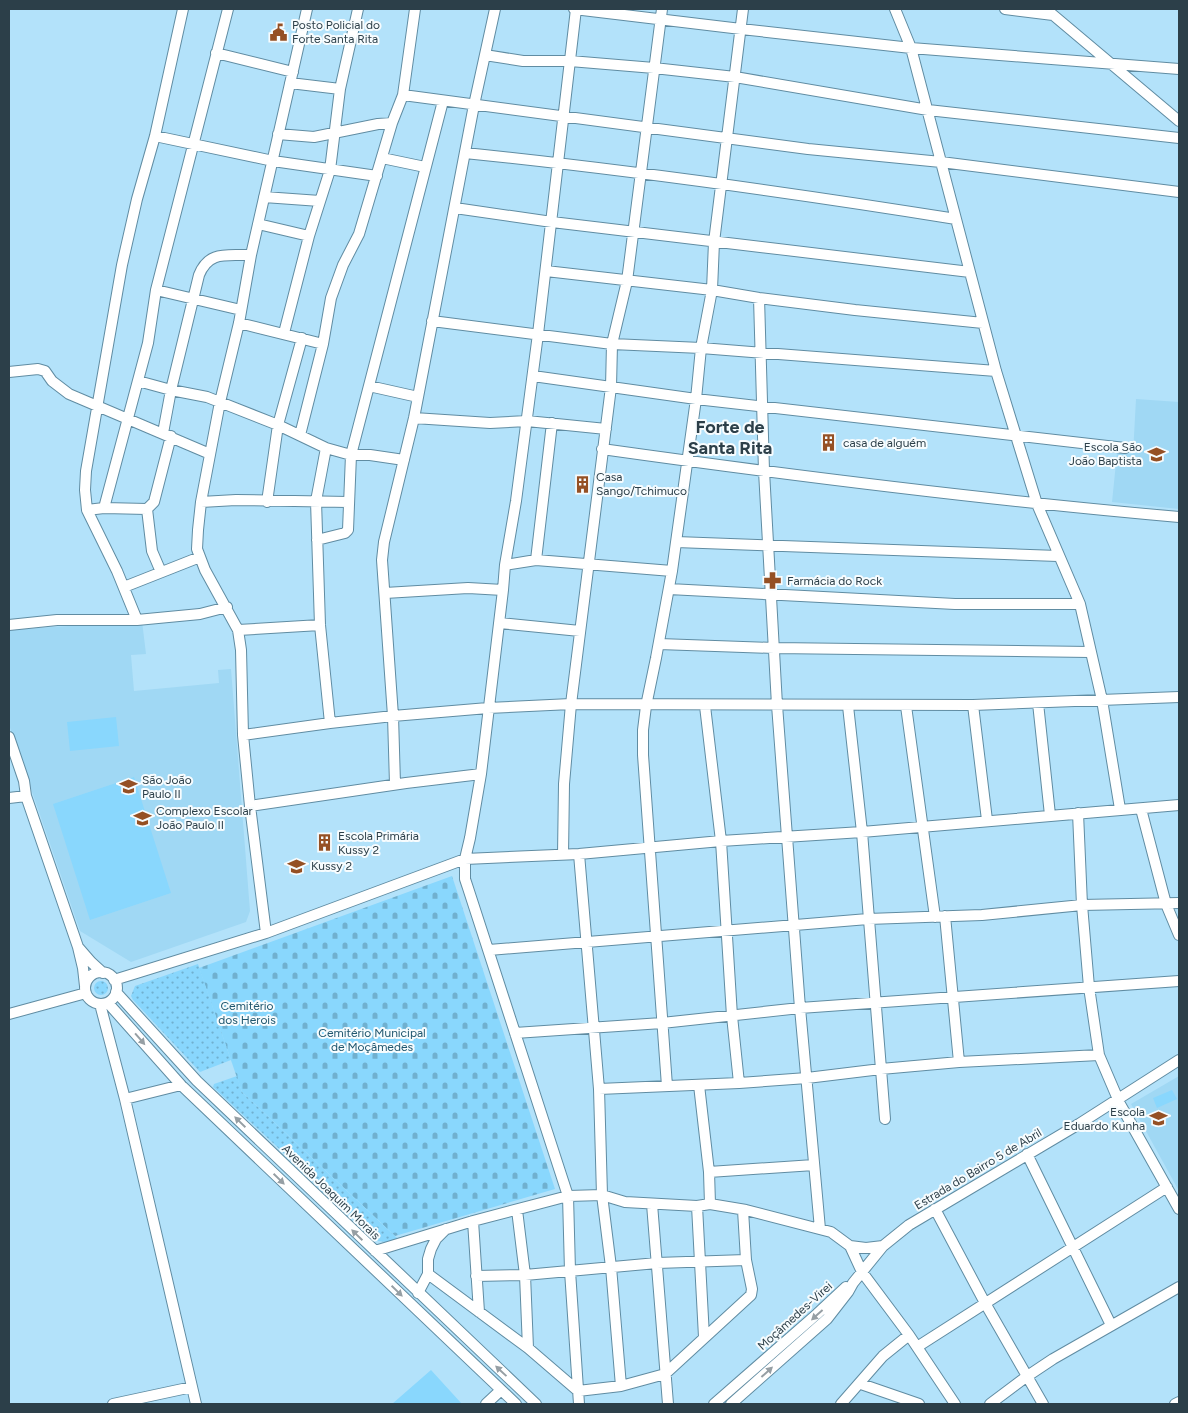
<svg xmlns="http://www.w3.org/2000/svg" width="1188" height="1413" font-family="Figtree,sans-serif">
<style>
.built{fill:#a0d8f4}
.cemetery{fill:url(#cemetery-stones)}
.garden{fill:url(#garden-dots)}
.pitch{fill:#89d7fd}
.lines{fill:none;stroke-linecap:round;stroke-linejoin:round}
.minor-casing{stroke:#608ca2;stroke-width:12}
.minor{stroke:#fff;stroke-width:10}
.oneway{fill:#969fa4}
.labels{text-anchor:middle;stroke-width:4;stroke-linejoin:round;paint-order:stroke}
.poi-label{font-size:12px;fill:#2c3f49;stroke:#f7fcfe;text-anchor:start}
.park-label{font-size:12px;fill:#20576f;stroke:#f7fcfe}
.street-label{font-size:12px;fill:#2c3f49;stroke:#f7fcfe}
.district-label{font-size:18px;font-weight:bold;fill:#2c3f49;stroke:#f7fcfe}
</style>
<defs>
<pattern id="cemetery-stones" width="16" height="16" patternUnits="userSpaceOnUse" patternTransform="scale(1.25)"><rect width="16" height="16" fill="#89d7fd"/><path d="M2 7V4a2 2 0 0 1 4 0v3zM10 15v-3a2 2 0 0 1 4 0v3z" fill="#70b0cf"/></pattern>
<pattern id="garden-dots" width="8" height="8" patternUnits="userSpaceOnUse" patternTransform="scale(1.25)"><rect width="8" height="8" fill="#89d7fd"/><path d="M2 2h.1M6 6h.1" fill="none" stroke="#70b0cf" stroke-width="1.8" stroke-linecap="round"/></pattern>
</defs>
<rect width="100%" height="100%" fill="#b3e2fa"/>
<!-- built -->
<path class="built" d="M 1136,399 L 1179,402 L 1179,509 L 1112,502 L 1117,453 L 1133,454 Z
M 142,621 L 146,654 L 131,655 L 134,691 L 219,683 L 218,670 L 231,669 L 250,911 L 246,922 L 131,962 L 80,931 L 9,725 L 9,630 Z
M 1179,1076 L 1179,1191 L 1131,1104 Z"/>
<!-- cemetery -->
<path class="cemetery" d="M 452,876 L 555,1189 L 395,1236 L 242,1092 L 199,968 Z"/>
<!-- garden -->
<path class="garden" d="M 198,964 L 231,1060 L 200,1072 L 133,1000 L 131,996 L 135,986 Z
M94 988a7 7 0 1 1 14 0a7 7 0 1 1-14 0Z
M 237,1076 L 242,1092 L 398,1239 L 386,1242 L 378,1241 L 213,1087 L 214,1084 Z"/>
<!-- pitch -->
<path class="pitch" d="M 116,717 L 119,746 L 70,751 L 67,722 Z
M 134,777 L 171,893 L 90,920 L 53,804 Z
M 1172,1090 L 1177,1099 L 1157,1108 L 1153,1098 Z
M 431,1370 L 462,1404 L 392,1404 Z"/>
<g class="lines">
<defs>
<path id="minor" d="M 574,9 L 741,29 L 911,48 L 1179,69
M 895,9 L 911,48 L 996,371 L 1037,504 L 1080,604 L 1102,700 L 1120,809
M 1005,9 L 1053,15
M 1046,9 L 1179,121
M 216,53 L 293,72
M 485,55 L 523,61 L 570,61 L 654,68 L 735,77 L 928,110 L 1179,138
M 290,83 L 340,89
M 403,95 L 808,149 L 941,162 L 1179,192
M 278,134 L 314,137 L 378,124 L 392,123 L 403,95 L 415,9
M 155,136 L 273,161 L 377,176
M 465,153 C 630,170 793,193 956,219
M 382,158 L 425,167
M 264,197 L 320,201
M 455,208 L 552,222 L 970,272
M 258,224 L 309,236
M 546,271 L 712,290 L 759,298 L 855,310 L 983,323
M 156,290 L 241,310
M 759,298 L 764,471 L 777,705 L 800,1008 L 820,1229
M 432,321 L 612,344 L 701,348 L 996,371
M 239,323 L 323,344
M 284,333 L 309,236 L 330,170 L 340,89 L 358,9
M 9,372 L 38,369 L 45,371 L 52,381 L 69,394 L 210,454
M 533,376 L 696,399 L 1125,448
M 138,381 L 171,390 L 207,397 L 278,425 L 326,448 L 351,455 L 370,455 L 404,460
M 369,386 L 418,397
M 414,418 L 490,423 L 527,421 L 606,429
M 163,433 L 171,390 L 199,275 C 209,250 227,256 251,255
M 300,435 L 323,344 L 331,298 L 343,265 L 359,234 L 392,123
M 326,448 L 316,501 L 320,625 L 330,723
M 602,449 C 794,476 986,500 1179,517
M 201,502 L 236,500 L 348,502
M 267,502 L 278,425 L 302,338
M 104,508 L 147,509 L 154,502 L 171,436
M 147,509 L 152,551 L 161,572
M 87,510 L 104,508 L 148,343 L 156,290 L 228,9
M 317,540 L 345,533 L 348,530 L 351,455 L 443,101
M 676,542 L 1058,556
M 536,560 L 552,423
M 505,565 L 536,560 L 672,571
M 124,587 L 200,557
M 669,589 L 955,604 L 1080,604
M 385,593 L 468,588 L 503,590
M 137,620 L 117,571 L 87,510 L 85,490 L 86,471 L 122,265 L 137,199 L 155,136 L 183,9
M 499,623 L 580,631
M 9,625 L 57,620 L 137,620 L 200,614 L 227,607
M 238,630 L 320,625
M 659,644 L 774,648 L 1090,652
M 1038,703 L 1050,815
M 973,705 L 987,820
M 705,706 L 721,841 L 732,1016 L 739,1083
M 848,706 L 862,832 L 885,1119
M 906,706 L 935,917
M 243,735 L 330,723 L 393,716 L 488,708 L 571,704 L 973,705 L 1179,697
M 9,737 L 24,781 L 26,796 L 78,947
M 395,784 L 393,716 L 382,560 L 384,542 L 414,418 L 474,105 L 495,9
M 9,798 L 26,796
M 250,806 L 406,783 L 481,774
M 1141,809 L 1166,904 L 1179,935
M 1078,813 L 1082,905 L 1089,987 L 1099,1055
M 579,854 L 599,1089 L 602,1195 L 611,1267 L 621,1386
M 563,855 L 564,784 L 571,704 L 611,387 L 612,344 L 627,281 L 662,9
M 945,916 L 959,1062
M 266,933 L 250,806 L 243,735 L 241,650 L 238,630 L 205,570 L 197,549 L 198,530 L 201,502 L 220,402 L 239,323 L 251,255 L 307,9
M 489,950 L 868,919 L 982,915 L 1082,905 L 1179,903
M85 988a16 16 0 1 1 32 0a16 16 0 1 1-32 0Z
M 114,980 L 266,933 L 465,859 L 579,854 L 721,841 L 862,832 L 1179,805
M 85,986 L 83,968 L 78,947 L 91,962 L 103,973
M 116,992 L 197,1081 L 536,1404
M 108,1003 L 181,1085 L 516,1404
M 100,1004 L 125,1099 L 196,1404
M 9,1014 L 86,993
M 515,1033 L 662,1023 L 800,1008 L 1179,981
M 699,1085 L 709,1172 L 710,1204
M 667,1086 L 643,755 L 643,730 L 646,706 L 656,658 L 672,571 L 696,399 L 701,348 L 712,290 L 714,242 L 743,9
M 599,1089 L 739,1083 L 807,1078 L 881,1069 L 959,1062 L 1099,1055 L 1120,1104 L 1179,1209
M 125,1099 L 181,1085
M 1027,1154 L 1111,1325
M 709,1172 L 814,1165
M 652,1204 L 668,1404
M 697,1206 L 704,1337
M 935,1209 L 985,1303 L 1043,1404
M 517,1210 L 525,1275 L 528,1348
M 473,1221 L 479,1312
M 883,1246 L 866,1248 L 850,1246 L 862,1272 L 909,1335 L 955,1404
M 375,1251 L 473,1221 L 568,1196 L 468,888 L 465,879 L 465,859 L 470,838 L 481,774 L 503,590 L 505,565 L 516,501 L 538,334 L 576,9
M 428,1274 L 528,1348 L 578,1391 L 621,1386 L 665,1374 L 751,1295 L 752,1289 L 746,1260 L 743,1210
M 476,1276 L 525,1275 L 657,1263 L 746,1260
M 418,1293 L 428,1274 L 428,1259 L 431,1249 L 436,1239 L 446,1229
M 917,1347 L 1167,1187
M 861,1384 L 919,1404
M 113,1404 L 192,1387
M 486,1404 L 501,1390
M 579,1404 L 570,1271 L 568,1196 L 602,1195 L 625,1202 L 697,1206 L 710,1204 L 746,1210 L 831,1232 L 850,1246
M 714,1404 L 817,1314 L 846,1287
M 731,1404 L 827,1319 L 848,1292 L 853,1283 L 883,1246 L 909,1225 L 1079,1124 L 1179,1060
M 841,1404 L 883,1356 L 909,1335
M 990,1404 L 1026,1377 L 1053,1359 L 1179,1287
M 1175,1404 L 1179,1402"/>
</defs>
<!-- minor casing -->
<use href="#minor" class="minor-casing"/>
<!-- minor -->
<use href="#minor" class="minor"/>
</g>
<!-- one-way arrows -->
<defs><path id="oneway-solid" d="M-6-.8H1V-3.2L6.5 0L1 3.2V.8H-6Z" transform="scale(1.25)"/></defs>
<g class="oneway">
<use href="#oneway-solid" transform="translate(140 1039) rotate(49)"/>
<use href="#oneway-solid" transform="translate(240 1122) rotate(-136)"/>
<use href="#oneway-solid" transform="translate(279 1179) rotate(44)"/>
<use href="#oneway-solid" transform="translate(357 1235) rotate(-136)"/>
<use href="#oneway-solid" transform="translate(397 1291) rotate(44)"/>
<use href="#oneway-solid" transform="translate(817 1315) rotate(138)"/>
<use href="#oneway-solid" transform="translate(501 1371) rotate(-137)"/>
<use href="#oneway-solid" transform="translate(767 1372) rotate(-42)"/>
</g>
<!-- icons -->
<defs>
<symbol id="civic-bare" viewBox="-9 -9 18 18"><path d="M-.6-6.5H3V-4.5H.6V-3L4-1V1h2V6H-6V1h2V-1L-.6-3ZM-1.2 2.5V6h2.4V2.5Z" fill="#955024" stroke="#f7fcfe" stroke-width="2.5" paint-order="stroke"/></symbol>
<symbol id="building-bare" viewBox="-9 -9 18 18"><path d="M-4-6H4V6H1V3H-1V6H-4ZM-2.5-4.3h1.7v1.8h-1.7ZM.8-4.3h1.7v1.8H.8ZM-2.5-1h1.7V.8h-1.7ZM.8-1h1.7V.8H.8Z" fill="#955024" stroke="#f7fcfe" stroke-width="2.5" paint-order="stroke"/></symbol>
<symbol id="school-bare" viewBox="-9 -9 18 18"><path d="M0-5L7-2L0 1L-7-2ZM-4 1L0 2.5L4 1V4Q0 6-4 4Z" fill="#955024" stroke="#f7fcfe" stroke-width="2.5" paint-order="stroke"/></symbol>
<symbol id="pharmacy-bare" viewBox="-9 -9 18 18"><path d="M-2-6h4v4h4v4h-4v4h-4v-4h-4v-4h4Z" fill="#955024" stroke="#f7fcfe" stroke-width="2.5" paint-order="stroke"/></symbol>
</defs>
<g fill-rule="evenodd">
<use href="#civic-bare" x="266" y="20" width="25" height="25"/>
<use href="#building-bare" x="816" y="430" width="25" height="25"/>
<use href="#school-bare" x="1144" y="442" width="25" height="25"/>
<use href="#building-bare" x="570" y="472" width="25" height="25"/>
<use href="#pharmacy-bare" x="760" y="568" width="25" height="25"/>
<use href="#school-bare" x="116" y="774" width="25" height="25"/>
<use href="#school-bare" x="130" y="806" width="25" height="25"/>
<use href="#building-bare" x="312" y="830" width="25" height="25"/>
<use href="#school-bare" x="284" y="854" width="25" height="25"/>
<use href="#school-bare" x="1146" y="1106" width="25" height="25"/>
</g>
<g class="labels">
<!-- poi labels -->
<g class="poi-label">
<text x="292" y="29">Posto Policial do<tspan x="292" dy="14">Forte Santa Rita</tspan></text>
<text x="843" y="447">casa de alguém</text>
<text x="1142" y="451" text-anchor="end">Escola São<tspan x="1142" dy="14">João Baptista</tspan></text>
<text x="596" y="481">Casa<tspan x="596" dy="14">Sango/Tchimuco</tspan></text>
<text x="787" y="585">Farmácia do Rock</text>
<text x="142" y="784">São João<tspan x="142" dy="14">Paulo II</tspan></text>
<text x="156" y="815">Complexo Escolar<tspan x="156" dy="14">João Paulo II</tspan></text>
<text x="338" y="840">Escola Primária<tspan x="338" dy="14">Kussy 2</tspan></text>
<text x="311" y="870">Kussy 2</text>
<text x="1145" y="1116" text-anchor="end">Escola<tspan x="1145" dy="14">Eduardo Kunha</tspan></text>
</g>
<!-- park labels -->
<g class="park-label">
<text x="247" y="1010">Cemitério<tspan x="247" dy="14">dos Herois</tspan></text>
<text x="372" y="1037">Cemitério Municipal<tspan x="372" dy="14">de Moçâmedes</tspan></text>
</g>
<!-- street labels -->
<g class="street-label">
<text transform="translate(978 1169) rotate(-31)" y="4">Estrada do Bairro 5 de Abril</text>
<text transform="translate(331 1192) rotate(44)" y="4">Avenida Joaquim Morais</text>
<text transform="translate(795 1316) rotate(-42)" y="4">Moçâmedes-Virei</text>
</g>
<!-- district labels -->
<g class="district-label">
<text x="730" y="433">Forte de<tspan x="730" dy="21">Santa Rita</tspan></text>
</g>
</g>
<!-- border -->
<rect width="1188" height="1413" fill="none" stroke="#2c3f49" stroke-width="20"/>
</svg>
